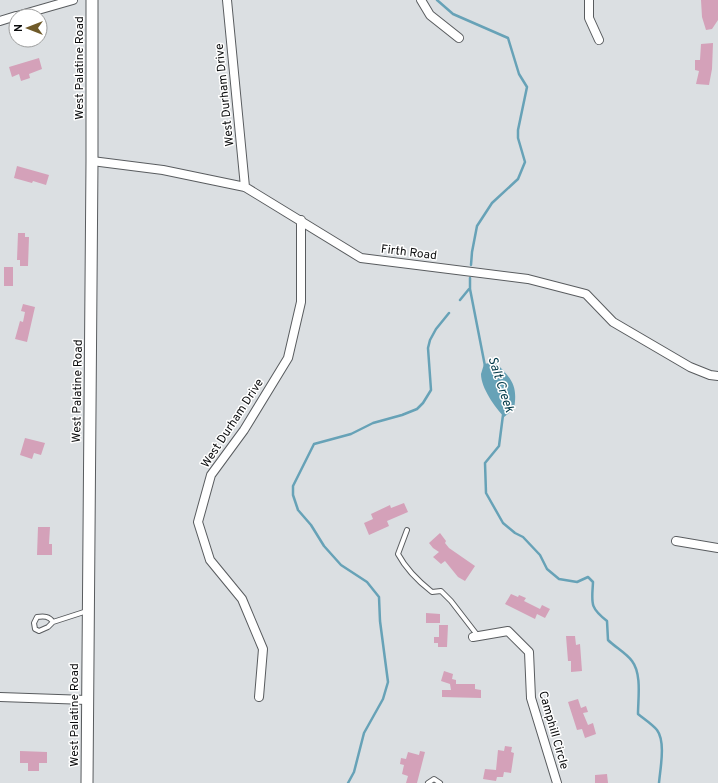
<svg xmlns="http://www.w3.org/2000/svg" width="718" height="783" font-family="Overpass,sans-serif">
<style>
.water{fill:#67a2b7}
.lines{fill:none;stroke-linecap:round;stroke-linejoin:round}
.stream{stroke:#67a2b7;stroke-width:2.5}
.building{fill:#d4a1b9}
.lane-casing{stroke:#595c5f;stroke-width:6}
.street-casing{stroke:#595c5f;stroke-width:10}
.secondary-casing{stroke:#595c5f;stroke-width:13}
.lane{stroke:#fff;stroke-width:4}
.street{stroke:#fff;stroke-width:8}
.secondary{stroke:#fff;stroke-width:11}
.labels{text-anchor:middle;stroke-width:3;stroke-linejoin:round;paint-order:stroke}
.street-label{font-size:12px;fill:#0b0c0d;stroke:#fff}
.water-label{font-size:13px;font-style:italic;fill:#003948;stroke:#fff}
</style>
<rect width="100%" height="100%" fill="#dbdfe2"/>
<!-- water -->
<path class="water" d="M 495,362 C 512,379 518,385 514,409 L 504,417 C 495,407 481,388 481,374 C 482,371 483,367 484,364 Z"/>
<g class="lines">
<!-- stream -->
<path class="stream" d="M 437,0 L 453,14 L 508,38 L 519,74 L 527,87 L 518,130 L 518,138 L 525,162 L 518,179 L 492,203 L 477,226 L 472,252 L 471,265
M 470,278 L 470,289 L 485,366
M 460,300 L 469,289
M 503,415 L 499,446 L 485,463 L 486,493 L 503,523 L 515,533 L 523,537 L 540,555 L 547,569 L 559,579 L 577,582 L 588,577 L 593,582 C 592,603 589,607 607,621 L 608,640 C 615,647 626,653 632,661 C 642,674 638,699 638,714 C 644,719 652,724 657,730 C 666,742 660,770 659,783
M 348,783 L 354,772 L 364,733 L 383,699 L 388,682 L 380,621 L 379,597 L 367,582 L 341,565 L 324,546 L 311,525 L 298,510 L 293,495 L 293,486 L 314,444 L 351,434 L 373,423 L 402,415 L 417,409 L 423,403 L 431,390 L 428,348 L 430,340 L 436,329 L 449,313"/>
</g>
<!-- building -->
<path class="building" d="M 701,0 L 718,0 L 718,20 L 712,29 L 706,30 L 702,17 Z
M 713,43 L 712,69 L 709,85 L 696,84 L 699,71 L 695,70 L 695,60 L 700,60 L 701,44 Z
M 39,58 L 42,69 L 29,74 L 30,78 L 21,81 L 19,74 L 12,77 L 9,67 Z
M 17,166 L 49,175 L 46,185 L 33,181 L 32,183 L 14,178 Z
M 18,233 L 25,233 L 25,237 L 29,237 L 28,266 L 20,266 L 20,260 L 17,260 Z
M 4,267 L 13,267 L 13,286 L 4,286 Z
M 23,304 L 35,307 L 27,342 L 15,339 L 20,321 L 23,322 L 25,312 L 21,311 Z
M 25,438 L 45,443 L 41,455 L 34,453 L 32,459 L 20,455 Z
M 404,503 L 408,512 L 387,521 L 389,526 L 369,535 L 364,523 L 373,519 L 371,514 L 390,505 L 391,508 Z
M 38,527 L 50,527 L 49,544 L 52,544 L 52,555 L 37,555 Z
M 440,533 L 446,541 L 445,543 L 449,548 L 475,566 L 465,581 L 458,577 L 445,561 L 441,564 L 433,557 L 439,552 L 433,548 L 429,543 Z
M 511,594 L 518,597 L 519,595 L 526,598 L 524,601 L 540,609 L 542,605 L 550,609 L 545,618 L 537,614 L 535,619 L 505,604 Z
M 426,613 L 440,614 L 440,623 L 426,623 Z
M 439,625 L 448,625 L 447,647 L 438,647 L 438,643 L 434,643 L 434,637 L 439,637 Z
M 566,636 L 575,636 L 576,645 L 580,644 L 582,671 L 571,672 L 571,661 L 568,661 Z
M 444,671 L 453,674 L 452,679 L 456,680 L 456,684 L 475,684 L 475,689 L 481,690 L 481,698 L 442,697 L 442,690 L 451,690 L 450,684 L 441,681 Z
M 578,699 L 581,708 L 586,706 L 588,712 L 583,713 L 588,725 L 593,723 L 596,734 L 585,738 L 582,729 L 577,730 L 568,702 Z
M 505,746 L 512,747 L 511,752 L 514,753 L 511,773 L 504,772 L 503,777 L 497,777 L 496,781 L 483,779 L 485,769 L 496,770 L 498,750 L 504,751 Z
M 20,751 L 47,752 L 47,763 L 39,763 L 39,771 L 28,771 L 28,763 L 20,763 Z
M 420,751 L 425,752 L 417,783 L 406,783 L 408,776 L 402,774 L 404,765 L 400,764 L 401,758 L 406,759 L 408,752 L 419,755 Z
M 607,774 L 608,783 L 595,783 L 595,775 Z"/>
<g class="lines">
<defs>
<path id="lane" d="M 407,530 L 398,554 C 406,569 418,581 432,592 L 441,591 L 451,601 L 478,636
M 53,622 C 49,616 44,616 37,617 L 34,623 L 35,629 L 39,631 L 48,627 L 53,622 L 87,611
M 428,783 L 434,779 L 440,783"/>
<path id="street" d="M 227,0 L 245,187
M 421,0 L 430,15 L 459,38
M 589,0 L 589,18 L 599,40
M 17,16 L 73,0
M 0,21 L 16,16
M 92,161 L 163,170 L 245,187 L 361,258 L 528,279 L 586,294 L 613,322 L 690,367 L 710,375 L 718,376
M 676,541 L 718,548
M 473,637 L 508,631 L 529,652 L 531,698 L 557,783
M 0,697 L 87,700
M 259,697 L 263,649 L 242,599 L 210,560 L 198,522 L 211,475 L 244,430 L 288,358 L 301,302 L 301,220"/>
<path id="secondary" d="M 87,783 L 92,161 L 92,0"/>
</defs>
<!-- lane casing -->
<use href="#lane" class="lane-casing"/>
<!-- street casing -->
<use href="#street" class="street-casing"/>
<!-- secondary casing -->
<use href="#secondary" class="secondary-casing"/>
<!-- lane -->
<use href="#lane" class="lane"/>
<!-- street -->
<use href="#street" class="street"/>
<!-- secondary -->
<use href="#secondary" class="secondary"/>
</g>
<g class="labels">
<!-- street labels -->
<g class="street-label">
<text transform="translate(79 68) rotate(-90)" y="4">West Palatine Road</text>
<text transform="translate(224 95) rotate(-96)" y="4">West Durham Drive</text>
<text transform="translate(409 252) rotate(7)" y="4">Firth Road</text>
<text transform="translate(77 391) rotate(-89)" y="4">West Palatine Road</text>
<text transform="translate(232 423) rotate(-57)" y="4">West Durham Drive</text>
<text transform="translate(74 715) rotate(-90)" y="4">West Palatine Road</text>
<text transform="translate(554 730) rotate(74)" y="4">Camphill Circle</text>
</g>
<!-- water labels -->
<g class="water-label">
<text transform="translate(502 384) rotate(72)" y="5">Salt Creek</text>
</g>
</g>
<!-- north arrow -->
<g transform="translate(28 28) rotate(270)"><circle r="19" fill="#ffffff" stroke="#9d9e9e"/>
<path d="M0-3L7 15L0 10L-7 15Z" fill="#6f5a29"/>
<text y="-6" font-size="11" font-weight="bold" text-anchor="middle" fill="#0b0c0d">N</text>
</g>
</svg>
